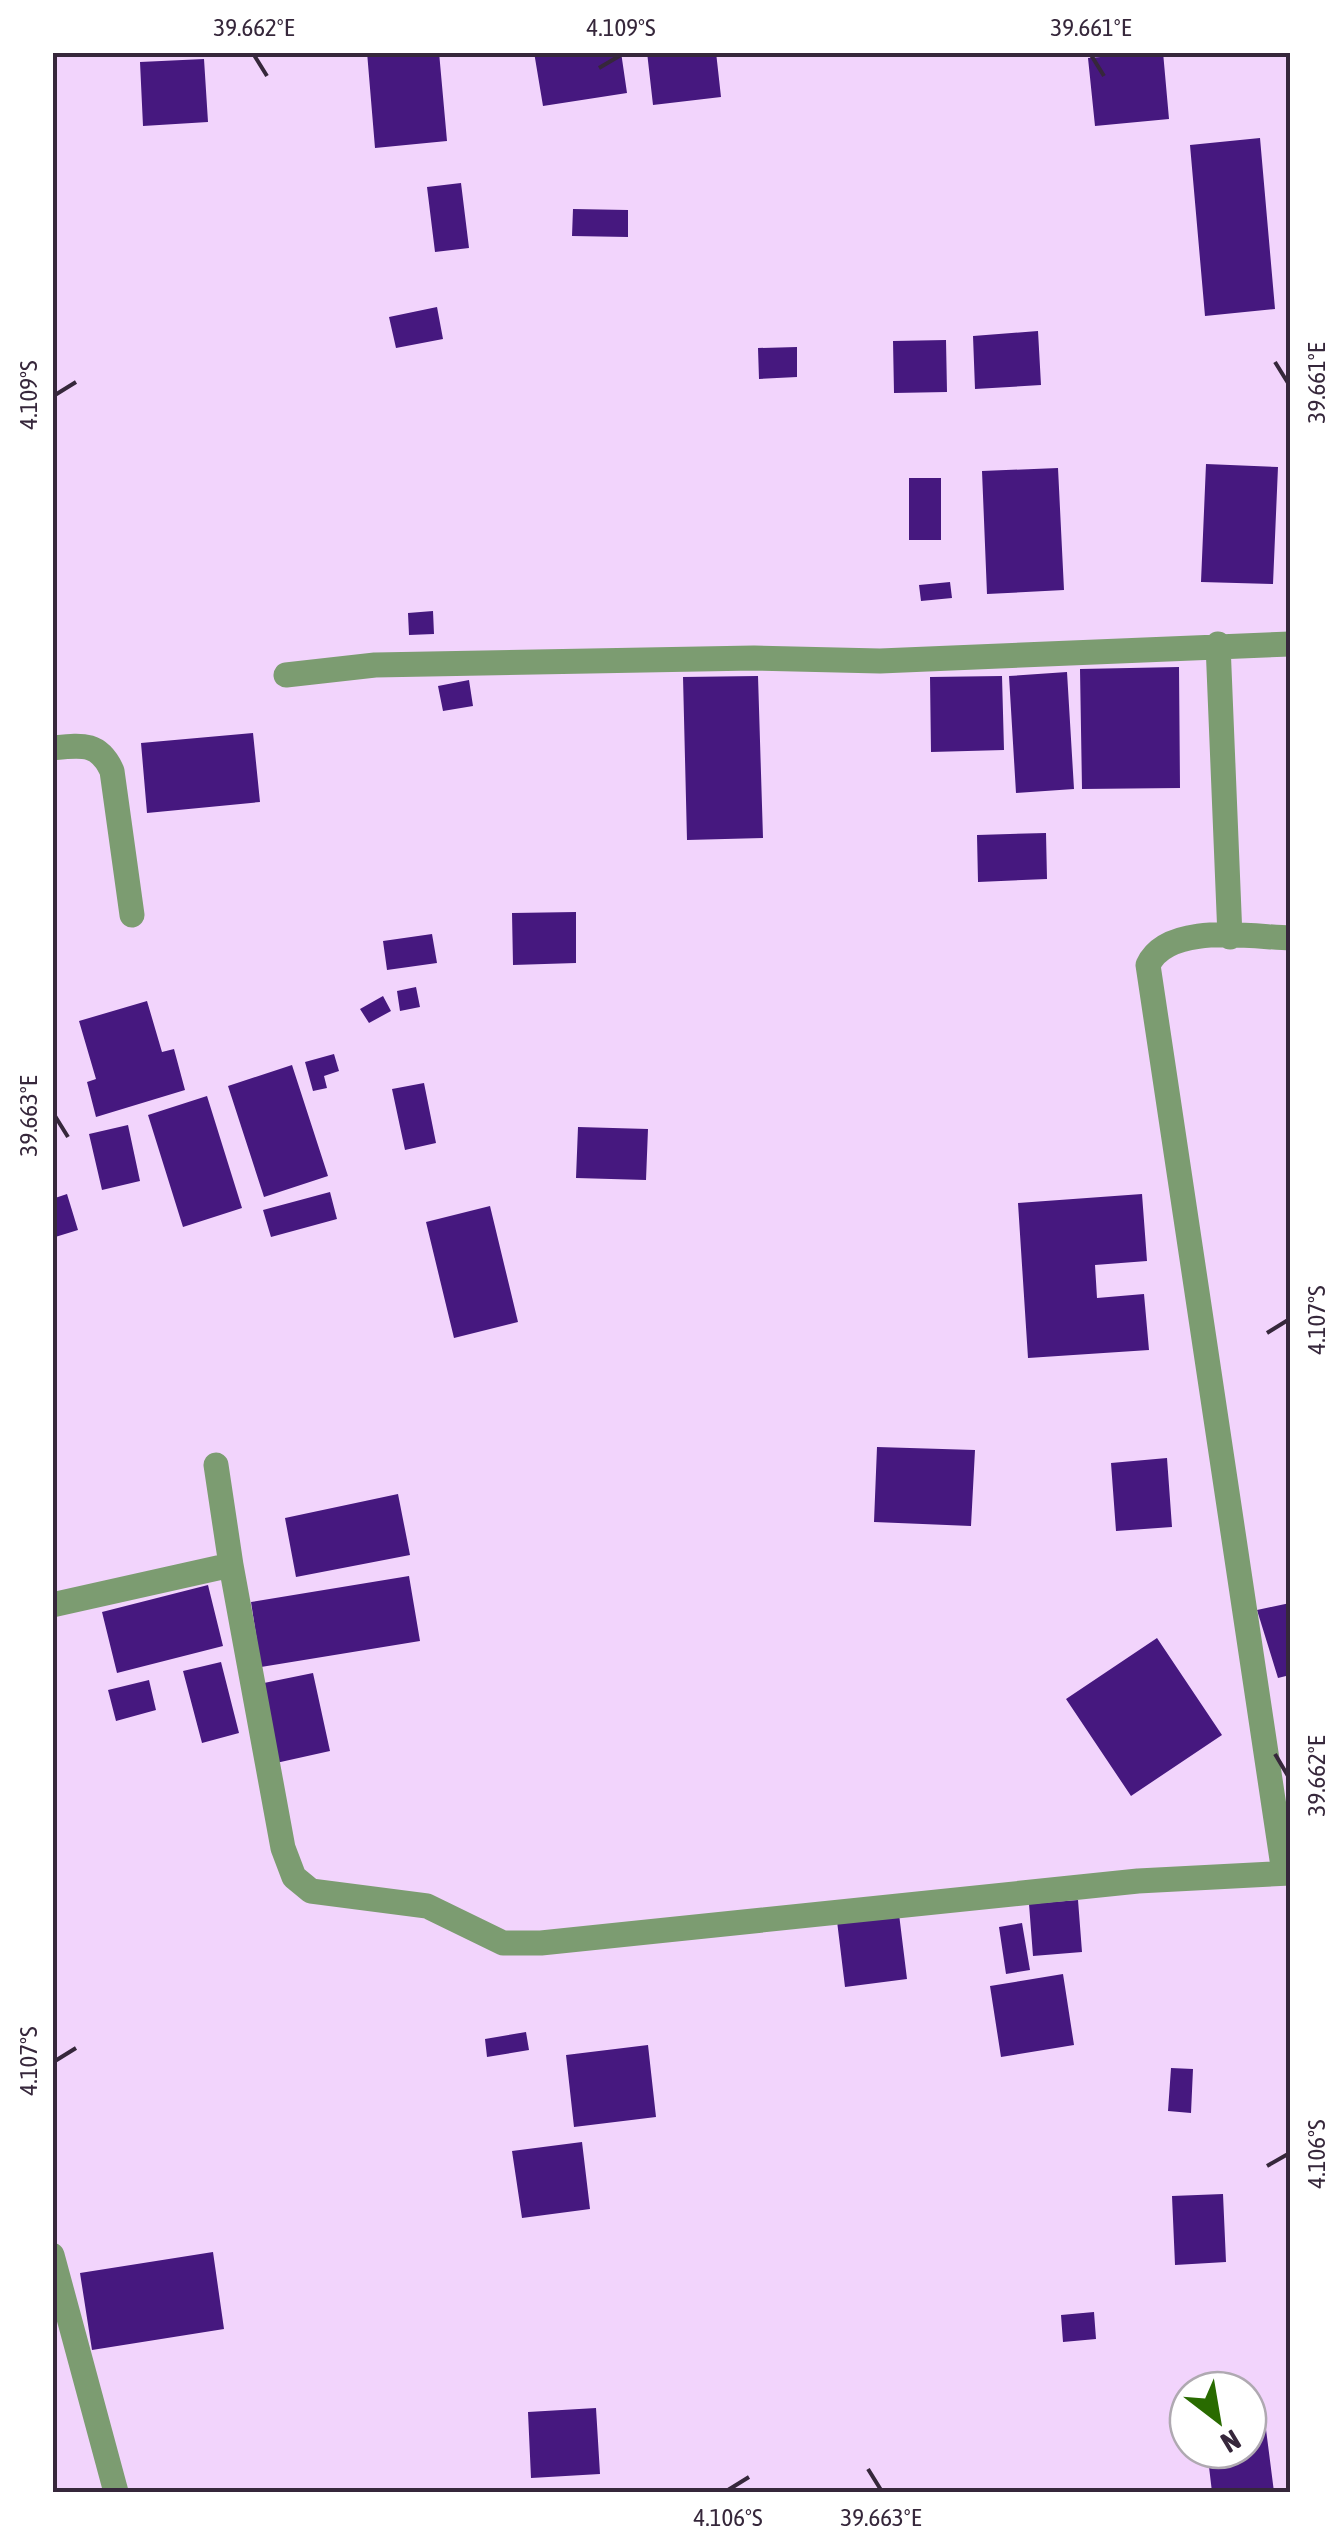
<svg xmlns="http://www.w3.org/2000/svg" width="1343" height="2545" font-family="'Asap Condensed',sans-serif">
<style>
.building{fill:#46187f}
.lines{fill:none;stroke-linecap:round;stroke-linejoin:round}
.minor{stroke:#7c9c71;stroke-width:25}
.ticks{fill:none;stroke:#36273b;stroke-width:4}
.neatline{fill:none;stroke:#36273b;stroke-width:4}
.ticks-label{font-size:25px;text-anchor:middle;fill:#36273b}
</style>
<rect width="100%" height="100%" fill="#f2d4fc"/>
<!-- building -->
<path class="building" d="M 367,52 L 439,52 L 447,141 L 375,148 Z
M 534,52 L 621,52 L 627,93 L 543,106 Z
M 647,52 L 716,52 L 721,97 L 653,105 Z
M 1163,52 L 1169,119 L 1095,126 L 1088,58 Z
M 204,59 L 208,122 L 143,126 L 140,62 Z
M 1260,138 L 1275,309 L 1205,316 L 1190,145 Z
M 461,183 L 469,248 L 435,252 L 427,187 Z
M 573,209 L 628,210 L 628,237 L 572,236 Z
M 437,307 L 443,339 L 396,348 L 389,317 Z
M 1038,331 L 1041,385 L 975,389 L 973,336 Z
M 946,340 L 947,392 L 894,393 L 893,341 Z
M 797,347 L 797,377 L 759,379 L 758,348 Z
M 1206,464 L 1278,467 L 1273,584 L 1201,582 Z
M 1058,468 L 1064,590 L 987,594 L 982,471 Z
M 909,478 L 941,478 L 941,540 L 909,540 Z
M 950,582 L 952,598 L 921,601 L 919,585 Z
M 433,611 L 434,634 L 409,635 L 408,613 Z
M 1179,667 L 1180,788 L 1082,789 L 1080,669 Z
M 1067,672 L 1074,789 L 1016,793 L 1009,676 Z
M 758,676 L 763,838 L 687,840 L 683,677 Z
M 1002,676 L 1004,750 L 931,752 L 930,677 Z
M 469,680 L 473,706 L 443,711 L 438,686 Z
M 253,733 L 260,802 L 147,813 L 141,743 Z
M 1046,833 L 1047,879 L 978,882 L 977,835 Z
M 576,912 L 576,963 L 513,965 L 512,913 Z
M 432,934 L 437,963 L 387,970 L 383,941 Z
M 416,987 L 420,1007 L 400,1011 L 397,991 Z
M 383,996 L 391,1011 L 369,1023 L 360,1009 Z
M 147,1001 L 162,1052 L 174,1049 L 185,1090 L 96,1117 L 87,1082 L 96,1079 L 79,1021 Z
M 334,1054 L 339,1071 L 324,1076 L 327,1088 L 313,1091 L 305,1062 Z
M 292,1065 L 328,1176 L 264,1197 L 228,1086 Z
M 424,1083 L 436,1143 L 405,1150 L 392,1089 Z
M 207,1096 L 242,1208 L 183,1227 L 148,1115 Z
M 128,1125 L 140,1181 L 102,1190 L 89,1134 Z
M 578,1127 L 648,1129 L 646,1180 L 576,1178 Z
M 330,1192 L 337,1219 L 271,1237 L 263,1210 Z
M 67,1194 L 78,1230 L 52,1238 L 52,1199 Z
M 1142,1194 L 1147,1261 L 1095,1265 L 1097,1298 L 1144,1294 L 1149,1350 L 1028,1358 L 1018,1203 Z
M 490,1206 L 518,1322 L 454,1338 L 426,1222 Z
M 877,1447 L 975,1450 L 971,1526 L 874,1522 Z
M 1167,1458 L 1172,1527 L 1116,1531 L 1111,1463 Z
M 398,1494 L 410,1555 L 296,1577 L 285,1518 Z
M 409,1576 L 420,1641 L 261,1667 L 251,1602 Z
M 208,1585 L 223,1646 L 117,1673 L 102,1612 Z
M 1290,1603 L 1290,1675 L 1278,1678 L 1257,1610 Z
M 1157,1638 L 1222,1735 L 1131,1796 L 1066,1699 Z
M 221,1662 L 239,1733 L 202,1743 L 183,1671 Z
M 313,1673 L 330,1751 L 276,1763 L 259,1684 Z
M 149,1680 L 156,1710 L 116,1721 L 108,1690 Z
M 1078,1900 L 1082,1952 L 1033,1956 L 1029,1904 Z
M 899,1914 L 907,1979 L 845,1987 L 837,1921 Z
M 1022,1923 L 1030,1970 L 1006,1974 L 999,1927 Z
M 1063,1974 L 1074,2045 L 1001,2057 L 990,1986 Z
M 526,2032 L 529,2050 L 487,2057 L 485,2039 Z
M 648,2045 L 656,2117 L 574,2127 L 566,2055 Z
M 1171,2068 L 1193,2069 L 1191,2113 L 1168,2111 Z
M 582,2142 L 590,2209 L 522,2218 L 512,2151 Z
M 1223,2194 L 1226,2262 L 1175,2265 L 1172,2196 Z
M 213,2252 L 224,2329 L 92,2350 L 80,2273 Z
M 1094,2312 L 1096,2339 L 1063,2342 L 1061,2315 Z
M 1263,2406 L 1274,2492 L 1212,2492 L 1207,2450 L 1248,2450 L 1248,2408 Z
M 596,2408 L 600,2474 L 531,2478 L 528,2412 Z"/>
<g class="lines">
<!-- minor -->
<path class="minor" d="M 1218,644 L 1230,937
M 286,675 L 375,665 L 754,658 L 880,661 L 1290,644
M 52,748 C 82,745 99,742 112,771 L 132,915
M 216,1465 L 231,1565
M 52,1605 L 231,1565 L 283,1848 L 294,1877 L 311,1891 L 427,1906 L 503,1943 L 541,1943 L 1138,1881 L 1290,1873
M 1284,1873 L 1148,965 C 1168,922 1252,937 1290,938
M 52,2255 L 116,2492"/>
</g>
<!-- ticks -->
<path class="ticks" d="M 254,55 L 267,76M 1091,55 L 1104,76M 599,68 L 621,55M 1275,362 L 1288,383M 55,395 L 76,382M 55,1116 L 68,1137M 1267,1333 L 1288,1320M 1275,1754 L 1288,1776M 55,2061 L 76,2048M 1267,2166 L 1288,2154M 868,2469 L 881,2490M 728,2490 L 749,2477"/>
<!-- border -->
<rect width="1343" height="2545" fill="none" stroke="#ffffff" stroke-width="110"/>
<!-- north arrow -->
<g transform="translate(1218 2420) rotate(149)"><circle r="48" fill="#ffffff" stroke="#afa9b1" stroke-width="2.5"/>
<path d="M0-8L18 38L0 25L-18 38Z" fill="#296b00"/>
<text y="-15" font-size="28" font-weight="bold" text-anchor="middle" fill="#36273b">N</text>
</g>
<rect x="55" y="55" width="1233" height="2435" class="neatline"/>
<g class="ticks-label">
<text x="254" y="36">39.662°E</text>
<text x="621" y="36">4.109°S</text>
<text x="1091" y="36">39.661°E</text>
<text transform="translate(1316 383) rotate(-90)" y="9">39.661°E</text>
<text transform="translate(28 395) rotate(-90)" y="9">4.109°S</text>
<text transform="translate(28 1116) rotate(-90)" y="9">39.663°E</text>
<text transform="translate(1316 1320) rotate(-90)" y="9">4.107°S</text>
<text transform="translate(1316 1776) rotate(-90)" y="9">39.662°E</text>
<text transform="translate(28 2061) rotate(-90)" y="9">4.107°S</text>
<text transform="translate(1316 2154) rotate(-90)" y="9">4.106°S</text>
<text x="728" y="2526">4.106°S</text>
<text x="881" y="2526">39.663°E</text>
</g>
</svg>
